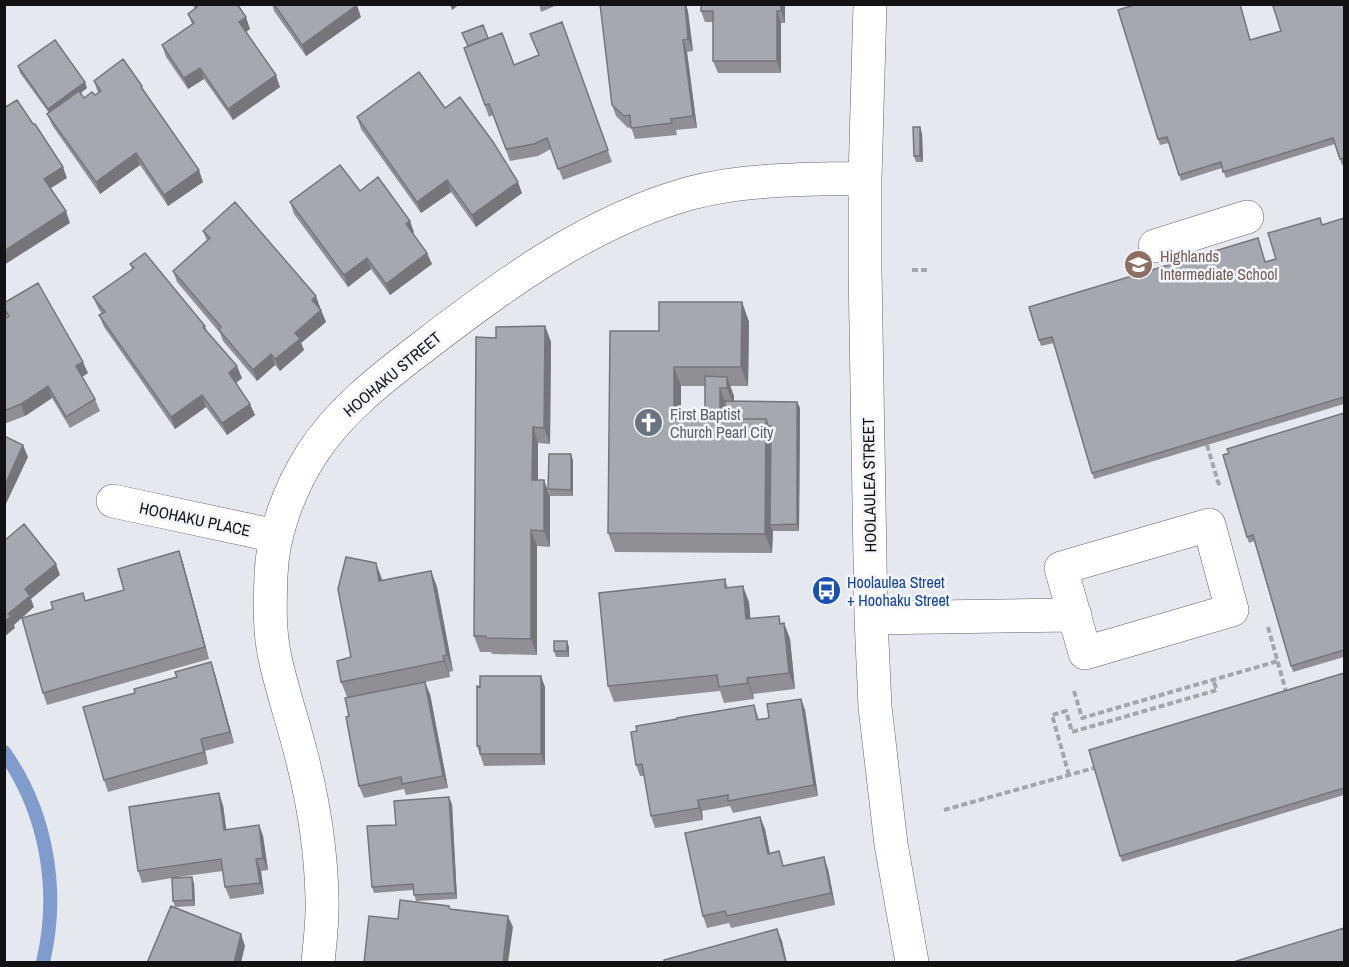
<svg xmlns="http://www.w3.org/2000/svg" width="1349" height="967" font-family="'Archivo Narrow',sans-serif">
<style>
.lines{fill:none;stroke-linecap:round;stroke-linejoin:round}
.stream{stroke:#7f9ccd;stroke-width:14}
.minor-casing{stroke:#616369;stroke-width:34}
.path{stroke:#a3a6ab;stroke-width:4;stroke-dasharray:6 3;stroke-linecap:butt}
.minor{stroke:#fff;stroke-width:33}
.wall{fill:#8f9096;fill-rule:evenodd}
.shaded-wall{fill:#74767a}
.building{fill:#a6a8af;stroke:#74767a;stroke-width:1.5}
.labels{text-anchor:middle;stroke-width:5;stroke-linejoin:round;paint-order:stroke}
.education-label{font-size:16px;fill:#785e54;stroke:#f2f5fc;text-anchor:start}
.street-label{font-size:16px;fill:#111214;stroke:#f2f5fc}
.worship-label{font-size:16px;fill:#5b616d;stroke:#f2f5fc;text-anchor:start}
.transit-label{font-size:16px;fill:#164399;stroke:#f2f5fc;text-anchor:start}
</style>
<rect width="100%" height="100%" fill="#e5e8ef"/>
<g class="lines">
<!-- stream -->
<path class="stream" d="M 4,752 C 47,813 60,891 43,962"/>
<defs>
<path id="minor" d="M 870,4 L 865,178 L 865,269 L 871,618 L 875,707 L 891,844 L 912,962
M 1155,246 L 1247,217
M 113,501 L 276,536
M 1209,525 L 1232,610 L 1085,653 L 1061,568 Z
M 871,618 L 1075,615
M 318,962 C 320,942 323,919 322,898 C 321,850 313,800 301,754 C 293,722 282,690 275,658 C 269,631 270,603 271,576 C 272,535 289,490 311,455 C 339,411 382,378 424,346 C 504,284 592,220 691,193 C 748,178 807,180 865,178"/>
</defs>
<!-- minor casing -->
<use href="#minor" class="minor-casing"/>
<!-- path -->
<path class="path" d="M 912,270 L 929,270
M 1207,445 L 1218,482 L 1221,487
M 1268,627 L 1287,695
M 1074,691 L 1082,718 L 1278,661
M 1069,775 L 1052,715 L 1066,711 L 1072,732 L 1217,690 L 1213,680
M 944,810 L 1094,768"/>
<!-- minor -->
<use href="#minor" class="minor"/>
</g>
<!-- wall -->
<path class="wall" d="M 192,4 L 237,4 L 250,29 L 246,32 L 280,87 L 233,120 L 204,79 L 188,89 L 166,57 L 162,45 L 192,24 L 188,14 L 195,9 Z
M 272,4 L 274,4 L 361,17 L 306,56 L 274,11 Z
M 539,4 L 557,4 L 557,5 L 541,12 Z
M 600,4 L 686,4 L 688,12 L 693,51 L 687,52 L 697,128 L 676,130 L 677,135 L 635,139 L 631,127 L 628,128 L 616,116 L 612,105 Z
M 785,4 L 785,23 L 781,23 L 781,73 L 718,73 L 713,61 L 713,22 L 705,22 L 701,11 Z
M 1344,4 L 1344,164 L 1342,165 L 1335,144 L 1226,178 L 1222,168 L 1181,181 L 1169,143 L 1160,145 L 1158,139 L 1251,40 L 1281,31 Z
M 562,22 L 612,162 L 563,180 L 551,149 L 538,156 L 510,161 L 493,115 L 489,117 L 464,48 L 488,38 L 514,65 L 539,55 Z
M 18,66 L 87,88 L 81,93 L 84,98 L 95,95 L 98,93 L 94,81 L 142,86 L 144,92 L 203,182 L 168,206 L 140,165 L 100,194 L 52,125 L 47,114 L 49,113 L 20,73 Z
M 445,108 L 522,193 L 476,227 L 451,192 L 421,213 L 361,129 L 357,117 Z
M 922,133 L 923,162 L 916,162 L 914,156 Z
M 360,191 L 414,232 L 413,233 L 432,264 L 390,295 L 371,269 L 348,287 L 294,214 L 290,202 Z
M 1344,218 L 1344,404 L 1094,479 L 1054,343 L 1041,346 L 1039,340 L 1276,259 L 1323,225 Z
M 203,231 L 320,307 L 320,308 L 326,322 L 301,343 L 304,350 L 280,371 L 275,365 L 257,381 L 223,341 L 220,333 L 177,282 L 173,271 L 207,241 Z
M 130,264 L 205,326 L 207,331 L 242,378 L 236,383 L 255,415 L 227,435 L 206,407 L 175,429 L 104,327 L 99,315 L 102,314 L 98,308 L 93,297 L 132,269 Z
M 742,302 L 749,322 L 748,386 L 730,386 L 734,396 L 734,401 L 797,402 L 800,408 L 799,531 L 773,531 L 772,553 L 615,552 L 608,533 L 659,331 ZM 681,386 L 705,386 L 705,419 L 681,419 Z
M 4,303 L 88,373 L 82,377 L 95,399 L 100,411 L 70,428 L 52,398 L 25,416 L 4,424 L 4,319 L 7,317 L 4,310 Z
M 545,326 L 551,342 L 550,444 L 538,443 L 538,480 L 550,496 L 550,547 L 537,546 L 537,655 L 492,654 L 491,652 L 480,652 L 474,636 L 496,338 Z
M 1344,413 L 1344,657 L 1293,672 L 1254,541 L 1249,543 L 1247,537 Z
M 573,460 L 573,496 L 550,496 L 548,489 Z
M 179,551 L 183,563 L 209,659 L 47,705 L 43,693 L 53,609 L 124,590 Z
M 431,571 L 437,587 L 453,671 L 449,672 L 450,677 L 406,686 L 430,694 L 448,788 L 406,795 L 404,789 L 364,798 L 359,786 L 347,697 L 341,682 L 382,581 Z
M 725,579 L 728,588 L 749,602 L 750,619 L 782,624 L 784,623 L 790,639 L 795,689 L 753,694 L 754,699 L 724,703 L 720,691 L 614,702 L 608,686 Z
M 569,647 L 569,657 L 556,657 L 554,651 Z
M 1344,673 L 1344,795 L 1122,862 L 1120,856 Z
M 215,674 L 234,743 L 205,751 L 208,764 L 108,792 L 104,780 L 135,693 L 177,677 Z
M 545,687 L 545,765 L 484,766 L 477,746 Z
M 801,699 L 805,710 L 818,796 L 733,813 L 730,806 L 702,811 L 703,820 L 655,828 L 651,816 L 644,776 L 640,776 L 636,765 L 754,705 L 759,719 L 769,718 Z
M 452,804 L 457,899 L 416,901 L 413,890 L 374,893 L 372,887 L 396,825 Z
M 223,805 L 226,830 L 259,825 L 263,836 L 268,870 L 261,871 L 264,894 L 230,899 L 225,887 L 223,871 L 178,877 L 194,883 L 195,906 L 175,907 L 173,901 L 172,878 L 142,883 L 138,871 Z
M 760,817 L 765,829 L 770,853 L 784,866 L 828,869 L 835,905 L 731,928 L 729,923 L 707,928 L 703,916 Z"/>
<!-- shaded-wall -->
<path class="shaded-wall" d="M 450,4 L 460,4 L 452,10 Z
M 685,4 L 686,4 L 688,12 L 693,51 L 688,39 Z
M 781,4 L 785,4 L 785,23 L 781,11 Z
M 357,5 L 361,17 L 306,56 L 302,45 Z
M 777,11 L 781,23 L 781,73 L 777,61 Z
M 246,17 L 250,29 L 243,34 L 239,22 Z
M 683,40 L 687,52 L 697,128 L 693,116 Z
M 200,68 L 204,79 L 188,89 L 184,78 Z
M 276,75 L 280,87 L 233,120 L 228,109 Z
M 85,82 L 87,88 L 50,115 L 48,109 Z
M 920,127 L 922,133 L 923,162 L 920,156 Z
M 136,153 L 140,165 L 100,194 L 96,182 Z
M 63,167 L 67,178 L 48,190 L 44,179 Z
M 199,170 L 203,182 L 168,206 L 164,195 Z
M 447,180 L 451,192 L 421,213 L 417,202 Z
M 518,182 L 522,193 L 476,227 L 472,215 Z
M 66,211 L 70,223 L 4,265 L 4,251 Z
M 410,221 L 414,232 L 410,235 L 406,224 Z
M 427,253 L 432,264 L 390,295 L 386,284 Z
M 367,258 L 371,269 L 348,287 L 344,275 Z
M 316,296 L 320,307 L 317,311 L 312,300 Z
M 742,302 L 749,322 L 748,386 L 741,367 Z
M 321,310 L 326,322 L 301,343 L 304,350 L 280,371 L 275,359 L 295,333 Z
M 545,326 L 551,342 L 550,444 L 544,428 Z
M 271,354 L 275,365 L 257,381 L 253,370 Z
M 83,362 L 88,373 L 80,378 L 76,366 Z
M 237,366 L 242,378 L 233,385 L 229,373 Z
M 674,367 L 681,386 L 681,439 L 674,419 Z
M 727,377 L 734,396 L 734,407 L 727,388 Z
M 48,386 L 52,398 L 25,416 L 21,404 Z
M 720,388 L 727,407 L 727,433 L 720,419 Z
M 202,395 L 206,407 L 175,429 L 171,417 Z
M 797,402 L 800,408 L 799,531 L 797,524 Z
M 250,404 L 255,415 L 227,435 L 222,423 Z
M 766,419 L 773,439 L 770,525 L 773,531 L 772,553 L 765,534 Z
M 533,427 L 538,443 L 538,496 L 532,480 Z
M 23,445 L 28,457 L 4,508 L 4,487 Z
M 571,454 L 573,460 L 573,496 L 571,490 Z
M 544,480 L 550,496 L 550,547 L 544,531 Z
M 531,530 L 537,546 L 537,655 L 531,639 Z
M 179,551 L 183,563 L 209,659 L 205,647 Z
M 376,563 L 382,579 L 385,597 L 379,581 Z
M 56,564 L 60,575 L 31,599 L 34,607 L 14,625 L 15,628 L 4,637 L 4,622 L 25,589 Z
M 431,571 L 437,587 L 453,671 L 447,655 Z
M 743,586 L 749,602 L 752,635 L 746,619 Z
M 784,623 L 790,639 L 795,689 L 789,673 Z
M 567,641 L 569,647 L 569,657 L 567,651 Z
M 443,656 L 449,672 L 450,677 L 444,661 Z
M 211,662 L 215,674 L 234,743 L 230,732 Z
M 541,676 L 545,687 L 545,765 L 541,754 Z
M 747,678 L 753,694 L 754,699 L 748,683 Z
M 425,682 L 430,694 L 448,788 L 443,776 Z
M 801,699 L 805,710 L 818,796 L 814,785 Z
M 201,739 L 205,751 L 208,764 L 204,752 Z
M 219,793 L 223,805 L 228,842 L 224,830 Z
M 449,797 L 452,804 L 457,899 L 455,893 Z
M 698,800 L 702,811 L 703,820 L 699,808 Z
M 760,817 L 765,829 L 772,865 L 768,854 Z
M 259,825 L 263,836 L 268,870 L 263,858 Z
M 824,857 L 828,869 L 835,905 L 831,893 Z
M 256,859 L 261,871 L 264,894 L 260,883 Z
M 192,877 L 194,883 L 195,906 L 193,900 Z
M 508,916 L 513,927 L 508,963 L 503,963 Z
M 777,929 L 782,941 L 787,963 L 786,963 Z
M 241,934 L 245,946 L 241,963 L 234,963 Z"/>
<!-- building -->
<path class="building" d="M 195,4 L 237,4 L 246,17 L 239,22 L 276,75 L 228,109 L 200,68 L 184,78 L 162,45 L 194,23 L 188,14 L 197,7 Z
M 274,4 L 356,4 L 357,5 L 302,45 Z
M 600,4 L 639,4 L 639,5 L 647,4 L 685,4 L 688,39 L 683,40 L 693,116 L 671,119 L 672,123 L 631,128 L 630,115 L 624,116 L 612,105 Z
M 701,4 L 781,4 L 781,11 L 777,11 L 777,61 L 713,61 L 713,11 L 701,11 Z
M 1137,4 L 1240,4 L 1250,40 L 1281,31 L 1273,6 L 1279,4 L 1344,4 L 1344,158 L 1340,159 L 1333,138 L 1223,172 L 1221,162 L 1179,175 L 1167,137 L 1158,139 L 1118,10 Z
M 562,22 L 608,150 L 558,169 L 547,138 L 534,144 L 506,149 L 489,104 L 485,105 L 464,48 L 502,33 L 514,65 L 539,55 L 530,34 Z
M 483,25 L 488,38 L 468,46 L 462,33 Z
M 55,40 L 85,82 L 48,109 L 18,66 Z
M 123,59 L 142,86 L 141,87 L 199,170 L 164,195 L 136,153 L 96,182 L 47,114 L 79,91 L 84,98 L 92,92 L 95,95 L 101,91 L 94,81 Z
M 419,72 L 445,108 L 460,97 L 493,142 L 518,182 L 472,215 L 447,180 L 417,202 L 357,117 Z
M 17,100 L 33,124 L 35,124 L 63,167 L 44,179 L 66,211 L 4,251 L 4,108 Z
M 913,127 L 920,127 L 920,156 L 914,156 Z
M 340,165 L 360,191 L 378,177 L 410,221 L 406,224 L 427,253 L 386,284 L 367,258 L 344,275 L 290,202 Z
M 235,202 L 316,296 L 312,300 L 321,310 L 295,333 L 300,339 L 275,359 L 271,354 L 253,370 L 219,330 L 221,327 L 173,271 L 210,238 L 203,231 Z
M 1320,218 L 1322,225 L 1344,218 L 1344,397 L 1092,473 L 1052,337 L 1039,340 L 1029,307 L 1258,238 L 1265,262 L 1276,259 L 1268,233 Z
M 145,253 L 205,326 L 203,327 L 237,366 L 229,373 L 250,404 L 222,423 L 202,395 L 171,417 L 99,315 L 105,312 L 93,297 L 134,268 L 130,264 Z
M 38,283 L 83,362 L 76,366 L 95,399 L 66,417 L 48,386 L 21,404 L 4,411 L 4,319 L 9,316 L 4,308 L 4,303 Z
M 659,302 L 742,302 L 741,367 L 674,367 L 674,419 L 705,419 L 705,376 L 727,377 L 727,388 L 720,388 L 720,419 L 766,419 L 765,534 L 608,533 L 610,331 L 659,331 Z
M 545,326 L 544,428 L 533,427 L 532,480 L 544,480 L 544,531 L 531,530 L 531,639 L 486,638 L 486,636 L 474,636 L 476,337 L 496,338 L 496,327 Z
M 725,401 L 797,402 L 797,524 L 770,525 L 771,426 L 768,426 L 766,419 L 725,419 Z
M 1344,413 L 1344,650 L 1291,666 L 1253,535 L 1247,537 L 1223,455 L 1229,453 L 1227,449 Z
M 4,436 L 23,445 L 4,487 Z
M 549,454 L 571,454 L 571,490 L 548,489 Z
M 24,524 L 56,564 L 25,589 L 30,596 L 8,614 L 11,616 L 4,622 L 4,541 Z
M 179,551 L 205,647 L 43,693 L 22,618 L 53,609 L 51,602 L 83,593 L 85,601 L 124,590 L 118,569 Z
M 346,557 L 376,563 L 379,581 L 431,571 L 447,655 L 443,656 L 444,661 L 341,682 L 337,661 L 351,657 L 338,589 Z
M 725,579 L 725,588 L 743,586 L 746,619 L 779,616 L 780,624 L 784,623 L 789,673 L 747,678 L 748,683 L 719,687 L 717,675 L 608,686 L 599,593 Z
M 554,641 L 567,641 L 567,651 L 554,651 Z
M 211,662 L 230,732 L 201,739 L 204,752 L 104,780 L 83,707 L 135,693 L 134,689 L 177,677 L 175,672 Z
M 1344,673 L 1344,788 L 1120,856 L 1089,750 Z
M 480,676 L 541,676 L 541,754 L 480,754 L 480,746 L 477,746 L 477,686 L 480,687 Z
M 425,682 L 443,776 L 402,784 L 401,777 L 359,786 L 346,717 L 349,716 L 345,698 Z
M 801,699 L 814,785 L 728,801 L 728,795 L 698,800 L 699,808 L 651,816 L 642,764 L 636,765 L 631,732 L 637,731 L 636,726 L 677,719 L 677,718 L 754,705 L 757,720 L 769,718 L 767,704 Z
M 219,793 L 224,830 L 259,825 L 263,858 L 256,859 L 260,883 L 225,887 L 221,859 L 138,871 L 129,807 Z
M 449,797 L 455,893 L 414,895 L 413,884 L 372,887 L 367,826 L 396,825 L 394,801 Z
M 760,817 L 768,854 L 779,851 L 783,866 L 824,857 L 831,893 L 727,916 L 725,911 L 703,916 L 685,833 Z
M 192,877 L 193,900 L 173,901 L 172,878 Z
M 400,900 L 449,906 L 450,909 L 508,916 L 503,963 L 364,963 L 369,916 L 398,919 Z
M 171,906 L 241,934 L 234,963 L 147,963 Z
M 1344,928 L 1344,963 L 1230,963 Z
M 777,929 L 786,963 L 665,963 L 664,960 Z"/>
<!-- icons -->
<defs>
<symbol id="school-disc" viewBox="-11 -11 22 22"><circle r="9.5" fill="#8d6e63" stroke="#f2f5fc"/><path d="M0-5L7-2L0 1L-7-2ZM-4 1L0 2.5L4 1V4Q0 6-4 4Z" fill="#fff"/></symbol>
<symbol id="church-disc" viewBox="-11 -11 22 22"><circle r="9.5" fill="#6b7280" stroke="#f2f5fc"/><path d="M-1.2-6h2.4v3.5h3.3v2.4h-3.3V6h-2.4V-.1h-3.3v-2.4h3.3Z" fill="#fff"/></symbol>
<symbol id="bus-disc" viewBox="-11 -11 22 22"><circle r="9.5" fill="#1a4fb4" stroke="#f2f5fc"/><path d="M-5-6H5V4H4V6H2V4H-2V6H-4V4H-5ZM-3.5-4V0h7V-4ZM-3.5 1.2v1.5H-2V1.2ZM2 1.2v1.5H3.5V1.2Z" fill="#fff"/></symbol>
</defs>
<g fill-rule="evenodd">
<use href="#school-disc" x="1122" y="248" width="33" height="33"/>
<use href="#church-disc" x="632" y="406" width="33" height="33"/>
<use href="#bus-disc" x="810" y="574" width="33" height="33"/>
</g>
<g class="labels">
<!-- education labels -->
<g class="education-label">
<text x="1160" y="262">Highlands<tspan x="1160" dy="18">Intermediate School</tspan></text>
</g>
<!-- street labels -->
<g class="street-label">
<text transform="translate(392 374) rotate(-40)" y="6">HOOHAKU STREET</text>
<text transform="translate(869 485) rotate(-91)" y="6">HOOLAULEA STREET</text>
<text transform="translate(195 519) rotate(12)" y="6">HOOHAKU PLACE</text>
</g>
<!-- worship labels -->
<g class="worship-label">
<text x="670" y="420">First Baptist<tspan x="670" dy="18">Church Pearl City</tspan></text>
</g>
<!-- transit labels -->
<g class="transit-label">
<text x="847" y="588">Hoolaulea Street<tspan x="847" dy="18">+ Hoohaku Street</tspan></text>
</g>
</g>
<!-- border -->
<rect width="1349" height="967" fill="none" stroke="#111214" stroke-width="12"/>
</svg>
